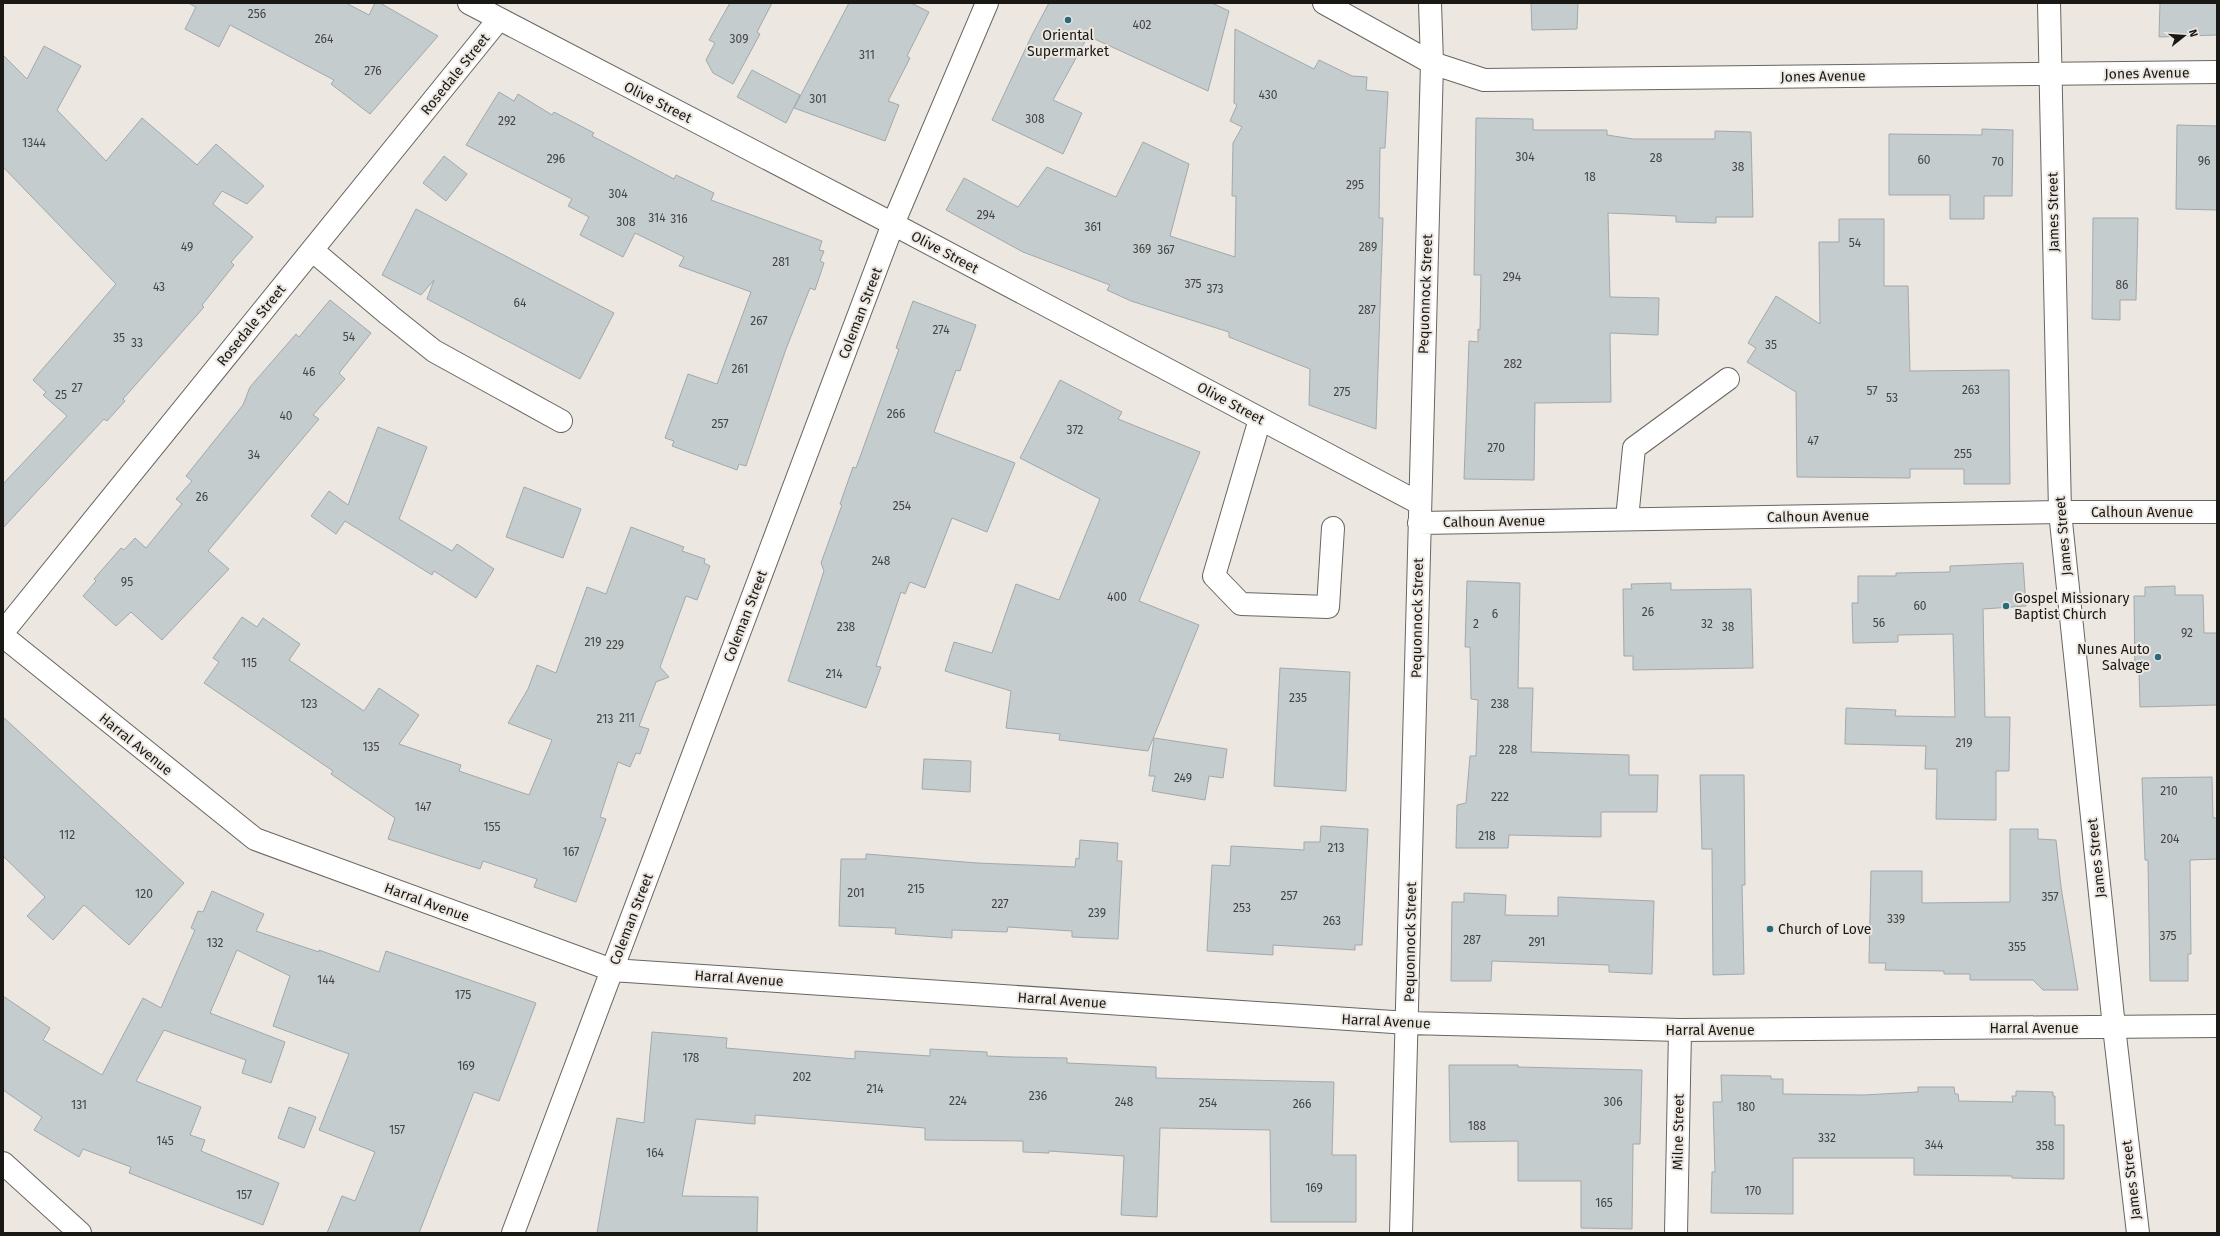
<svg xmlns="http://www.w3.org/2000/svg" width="2220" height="1236" font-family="'Fira Sans',sans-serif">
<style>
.building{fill:#c4ccce;stroke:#a1a9ac}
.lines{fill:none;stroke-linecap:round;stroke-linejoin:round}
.minor-casing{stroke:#696560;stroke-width:24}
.minor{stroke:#fff;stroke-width:22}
.poi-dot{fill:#266a7b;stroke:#ece7e1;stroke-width:1.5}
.labels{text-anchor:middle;stroke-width:4;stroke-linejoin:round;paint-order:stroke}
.number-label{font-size:12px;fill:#444543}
.poi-label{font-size:14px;fill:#191815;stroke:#ece7e1;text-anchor:start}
.street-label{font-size:14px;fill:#191815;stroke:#ece7e1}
</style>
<rect width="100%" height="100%" fill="#ece7e1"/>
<!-- building -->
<path class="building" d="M 188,3 L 346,3 L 369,15 L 375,3 L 380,3 L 438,36 L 370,114 L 331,84 L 334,80 L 230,25 L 219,47 L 185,29 L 196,7 Z
M 730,3 L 772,3 L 757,32 L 760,34 L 733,84 L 713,73 L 706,60 L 715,43 L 709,40 Z
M 849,3 L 911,3 L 929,12 L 907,56 L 910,58 L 888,101 L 899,105 L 885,141 L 794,108 Z
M 1049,3 L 1212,3 L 1229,11 L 1208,91 L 1088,36 L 1053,100 L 1082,113 L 1063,154 L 992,120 L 1032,35 Z
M 1531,3 L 1578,3 L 1577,29 L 1532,30 Z
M 2160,3 L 2217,3 L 2217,35 L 2159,37 Z
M 1235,29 L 1314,69 L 1319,60 L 1352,76 L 1367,77 L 1366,90 L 1388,92 L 1385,148 L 1380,148 L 1379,218 L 1383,218 L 1376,429 L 1309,405 L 1310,369 L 1229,337 L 1229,332 L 1131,301 L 1107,290 L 1110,285 L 1023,252 L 946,210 L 964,178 L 1018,207 L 1047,167 L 1116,197 L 1143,142 L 1189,164 L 1170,236 L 1235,257 L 1236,196 L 1232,196 L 1233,143 L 1242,127 L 1230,121 L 1237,105 L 1234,103 Z
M 44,46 L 81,66 L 57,110 L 106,161 L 142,118 L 197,165 L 216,144 L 264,186 L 247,204 L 222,191 L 213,204 L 253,237 L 231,262 L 234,265 L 202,305 L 204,307 L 123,399 L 125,401 L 107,421 L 104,419 L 3,528 L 3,484 L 67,416 L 43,395 L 46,392 L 33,380 L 116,284 L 3,167 L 3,55 L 27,79 Z
M 752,70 L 800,95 L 786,123 L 737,97 Z
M 499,92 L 514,101 L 518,94 L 552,115 L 554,112 L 594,133 L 592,136 L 674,179 L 676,175 L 714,193 L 711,200 L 822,241 L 819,250 L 824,251 L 820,261 L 824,263 L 815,290 L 810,288 L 786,349 L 746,466 L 739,464 L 737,470 L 672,446 L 674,441 L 665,438 L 688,374 L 717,384 L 751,292 L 679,266 L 684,257 L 635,233 L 623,257 L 580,235 L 589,217 L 568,206 L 572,199 L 466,145 Z
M 1476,118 L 1533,119 L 1533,130 L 1607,130 L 1607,135 L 1633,139 L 1715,139 L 1715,131 L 1751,132 L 1753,217 L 1716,217 L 1716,223 L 1676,222 L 1676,216 L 1608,213 L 1610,297 L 1659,298 L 1658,335 L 1610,333 L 1611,402 L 1535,403 L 1534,480 L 1464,479 L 1469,341 L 1478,342 L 1478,329 L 1480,330 L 1481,275 L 1474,275 Z
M 2177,125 L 2217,126 L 2217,210 L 2176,209 Z
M 1982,129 L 2013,130 L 2012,196 L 1984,196 L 1984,219 L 1950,219 L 1950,195 L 1889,195 L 1889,134 L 1982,135 Z
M 444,156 L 467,174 L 446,201 L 423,183 Z
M 416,209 L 614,313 L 580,379 L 427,299 L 434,280 L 421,295 L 382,275 Z
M 2093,218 L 2138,218 L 2136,300 L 2120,300 L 2120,320 L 2092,319 Z
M 1839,219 L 1884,219 L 1884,286 L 1908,286 L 1910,371 L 2009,370 L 2010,484 L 1964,484 L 1964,469 L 1910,469 L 1910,478 L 1797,477 L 1796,392 L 1747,362 L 1756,348 L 1748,343 L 1776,296 L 1820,324 L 1819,242 L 1839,242 Z
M 330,300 L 371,333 L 339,373 L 345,379 L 313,415 L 319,419 L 208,551 L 229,569 L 162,640 L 131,612 L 116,626 L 83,596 L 96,581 L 94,579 L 121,548 L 124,550 L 135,538 L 146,548 L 182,504 L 176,499 L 192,481 L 186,476 L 243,405 L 250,387 L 296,334 L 299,337 Z
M 913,301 L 976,325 L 960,371 L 956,370 L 934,432 L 1015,463 L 987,532 L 952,518 L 925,588 L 910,582 L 905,594 L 901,592 L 876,666 L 881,667 L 866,708 L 788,681 L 824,571 L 821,563 L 842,505 L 840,504 L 853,467 L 856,468 L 899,349 L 896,348 Z
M 1060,380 L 1122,412 L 1118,419 L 1200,452 L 1139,601 L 1199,625 L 1148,751 L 1059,740 L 1060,734 L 1006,728 L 1011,691 L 945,671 L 954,642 L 992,653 L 1016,584 L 1059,600 L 1100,499 L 1020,458 Z
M 378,427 L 427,447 L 399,519 L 452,551 L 457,544 L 494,569 L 476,598 L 434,571 L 432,575 L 345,521 L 336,534 L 311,516 L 329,491 L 348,505 Z
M 524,487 L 581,509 L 563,558 L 506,537 Z
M 631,527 L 684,547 L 682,551 L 705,559 L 704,563 L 710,566 L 697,600 L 686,596 L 660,667 L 669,677 L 656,682 L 639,726 L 649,729 L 640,754 L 636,753 L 630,767 L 618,762 L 600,817 L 606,819 L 576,902 L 534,887 L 537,879 L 483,861 L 480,869 L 388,839 L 395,818 L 331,774 L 333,771 L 204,683 L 219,662 L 213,658 L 242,617 L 257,627 L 263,618 L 300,644 L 289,660 L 364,711 L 379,688 L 419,715 L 399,744 L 461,765 L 459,771 L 529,795 L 552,740 L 508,723 L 528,689 L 537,665 L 556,673 L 587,587 L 606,594 Z
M 2023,563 L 2026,606 L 1983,609 L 1985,717 L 2010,717 L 2009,771 L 1996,771 L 1996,820 L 1936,819 L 1937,769 L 1925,769 L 1926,746 L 1845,744 L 1846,708 L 1896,710 L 1895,716 L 1955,717 L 1953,634 L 1898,635 L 1898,642 L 1853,643 L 1852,603 L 1858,603 L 1858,576 L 1896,576 L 1896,573 L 1950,572 L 1950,566 Z
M 1467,581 L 1520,583 L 1518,688 L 1533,688 L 1531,752 L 1629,755 L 1629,775 L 1658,775 L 1657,812 L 1601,812 L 1601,837 L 1509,835 L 1508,848 L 1456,848 L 1457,805 L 1466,803 L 1470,756 L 1476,756 L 1478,700 L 1471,699 L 1470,647 L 1465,647 Z
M 1671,583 L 1671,590 L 1751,589 L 1753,668 L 1633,670 L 1633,656 L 1624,656 L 1623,589 L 1632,589 L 1631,584 Z
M 2175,586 L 2175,595 L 2203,595 L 2204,633 L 2217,633 L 2217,705 L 2140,707 L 2139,671 L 2135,671 L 2134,596 L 2145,596 L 2145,587 Z
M 1280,668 L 1350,672 L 1346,791 L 1274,786 Z
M 3,717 L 184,883 L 129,945 L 84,905 L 53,940 L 27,916 L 45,897 L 3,856 Z
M 1154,738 L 1227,749 L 1223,778 L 1209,776 L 1205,800 L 1152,791 L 1155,776 L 1149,776 Z
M 924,759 L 971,761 L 970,792 L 922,789 Z
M 1700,775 L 1744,775 L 1745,885 L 1742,885 L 1744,974 L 1713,975 L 1712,849 L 1702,849 Z
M 2212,777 L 2213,818 L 2217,818 L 2217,859 L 2190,860 L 2191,954 L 2188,954 L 2188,981 L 2150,981 L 2148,860 L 2145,860 L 2142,778 Z
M 1321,826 L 1368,829 L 1362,945 L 1355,945 L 1355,950 L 1273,945 L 1273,955 L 1207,951 L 1212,865 L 1230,866 L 1231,846 L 1304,850 L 1304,842 L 1320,842 Z
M 2010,829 L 2038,829 L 2038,839 L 2056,840 L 2061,887 L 2078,990 L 2043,990 L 2033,980 L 1970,980 L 1970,974 L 1944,974 L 1944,971 L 1885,970 L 1886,963 L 1869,963 L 1871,871 L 1922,871 L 1922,903 L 2010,902 Z
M 1080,840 L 1118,843 L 1117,861 L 1122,861 L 1118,939 L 1072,937 L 1072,931 L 1008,927 L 1007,932 L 952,930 L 952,938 L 895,934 L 896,928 L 839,926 L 841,859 L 866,859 L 866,854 L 977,863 L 1075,867 L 1076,858 L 1079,859 Z
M 212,891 L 264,914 L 256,931 L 319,952 L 319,950 L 379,972 L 386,951 L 536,1003 L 499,1101 L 474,1092 L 419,1233 L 327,1233 L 342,1196 L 355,1201 L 375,1152 L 319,1130 L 349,1054 L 273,1026 L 290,976 L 237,950 L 210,1013 L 285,1042 L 271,1083 L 242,1073 L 246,1060 L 164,1030 L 136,1081 L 201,1107 L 190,1135 L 205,1140 L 201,1151 L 279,1183 L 263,1225 L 129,1173 L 131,1167 L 83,1149 L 79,1157 L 34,1130 L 42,1117 L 3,1090 L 3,996 L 50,1028 L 43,1040 L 102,1075 L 143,998 L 161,1008 L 195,930 L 191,928 L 198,911 L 203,912 Z
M 1464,893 L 1506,895 L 1505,915 L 1558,916 L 1558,897 L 1654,901 L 1652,974 L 1609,972 L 1609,965 L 1492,961 L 1491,981 L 1451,981 L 1452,902 L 1464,902 Z
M 652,1032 L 727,1038 L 726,1048 L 855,1059 L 855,1051 L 930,1056 L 930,1049 L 987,1052 L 987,1056 L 1012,1057 L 1067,1058 L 1067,1063 L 1156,1067 L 1156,1078 L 1334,1082 L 1332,1155 L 1356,1155 L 1356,1222 L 1271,1222 L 1270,1130 L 1160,1128 L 1157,1217 L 1121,1215 L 1124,1156 L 1049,1151 L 1049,1153 L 1023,1152 L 1023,1141 L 925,1140 L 925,1128 L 755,1115 L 755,1124 L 696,1119 L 682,1196 L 758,1197 L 757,1233 L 597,1233 L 617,1118 L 644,1123 Z
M 1449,1065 L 1518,1065 L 1518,1067 L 1642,1070 L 1640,1144 L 1633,1144 L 1632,1229 L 1581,1228 L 1581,1181 L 1518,1181 L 1518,1141 L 1450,1142 Z
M 1721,1075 L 1771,1076 L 1771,1079 L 1783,1079 L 1783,1094 L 1864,1095 L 1918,1092 L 1918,1087 L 1954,1087 L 1955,1094 L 1958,1094 L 1959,1101 L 2013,1102 L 2012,1096 L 2016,1096 L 2016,1091 L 2053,1092 L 2053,1096 L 2055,1096 L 2055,1125 L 2064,1125 L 2064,1179 L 2012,1178 L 2012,1176 L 1914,1175 L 1914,1158 L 1793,1158 L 1793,1214 L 1711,1213 L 1712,1172 L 1715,1172 L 1713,1102 L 1722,1102 Z
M 289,1107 L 316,1117 L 304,1148 L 278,1138 Z"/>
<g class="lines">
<defs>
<path id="minor" d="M 469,3 L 893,224 L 1419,503
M 1324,3 L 1432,63 L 1484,80 L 2217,72
M 2049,3 L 2060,512 L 2114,1027 L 2138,1233
M 312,250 L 389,315 L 434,351 L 561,421
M 1260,419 L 1214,576 L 1241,604 L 1328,607 L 1333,528
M 1627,519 L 1634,448 L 1728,379
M 1419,523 L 2060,512 L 2217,512
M 3,632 L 499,19
M 3,636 L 255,839 L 612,970 L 1408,1023 L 1680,1030 L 2217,1026
M 3,1163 L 80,1233
M 513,1233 L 893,224 L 987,3
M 1401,1233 L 1432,63 L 1430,3
M 1676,1233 L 1680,1030"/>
</defs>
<!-- minor casing -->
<use href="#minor" class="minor-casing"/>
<!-- minor -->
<use href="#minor" class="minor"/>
</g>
<!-- markers -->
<g class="poi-dot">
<circle cx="1068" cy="20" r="4"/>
<circle cx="2006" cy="606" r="4"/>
<circle cx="2158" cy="657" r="4"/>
<circle cx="1770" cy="929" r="4"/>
</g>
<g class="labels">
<!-- number labels -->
<g class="number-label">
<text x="257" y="18">256</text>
<text x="1142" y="29">402</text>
<text x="324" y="43">264</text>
<text x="739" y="43">309</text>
<text x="867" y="59">311</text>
<text x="373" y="75">276</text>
<text x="1268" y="99">430</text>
<text x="818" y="103">301</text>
<text x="1035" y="123">308</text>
<text x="507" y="125">292</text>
<text x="34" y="147">1344</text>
<text x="1525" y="161">304</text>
<text x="1656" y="162">28</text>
<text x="556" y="163">296</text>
<text x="1924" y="164">60</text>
<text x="2204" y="165">96</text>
<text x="1998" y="166">70</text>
<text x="1738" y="171">38</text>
<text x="1590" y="181">18</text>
<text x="1355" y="189">295</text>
<text x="618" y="198">304</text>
<text x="986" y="219">294</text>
<text x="657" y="222">314</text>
<text x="679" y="223">316</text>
<text x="626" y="226">308</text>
<text x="1093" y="231">361</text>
<text x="1855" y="247">54</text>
<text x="187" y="251">49</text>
<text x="1368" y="251">289</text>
<text x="1142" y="253">369</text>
<text x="1166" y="254">367</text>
<text x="781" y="266">281</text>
<text x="1512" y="281">294</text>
<text x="1193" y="288">375</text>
<text x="2122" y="289">86</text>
<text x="159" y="291">43</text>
<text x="1215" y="293">373</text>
<text x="520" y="307">64</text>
<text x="1367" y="314">287</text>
<text x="759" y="325">267</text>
<text x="941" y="334">274</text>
<text x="349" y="341">54</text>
<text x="119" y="342">35</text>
<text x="137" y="347">33</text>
<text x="1771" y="349">35</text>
<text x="1513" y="368">282</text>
<text x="740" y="373">261</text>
<text x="309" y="376">46</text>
<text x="77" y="392">27</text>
<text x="1971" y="394">263</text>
<text x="1872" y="395">57</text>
<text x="1342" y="396">275</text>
<text x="61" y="399">25</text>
<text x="1892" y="402">53</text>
<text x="896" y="418">266</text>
<text x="286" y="420">40</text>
<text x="720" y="428">257</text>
<text x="1075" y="434">372</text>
<text x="1813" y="445">47</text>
<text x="1496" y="452">270</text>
<text x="1963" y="458">255</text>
<text x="254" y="459">34</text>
<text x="202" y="501">26</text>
<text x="902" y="510">254</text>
<text x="881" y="565">248</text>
<text x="127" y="586">95</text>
<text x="1117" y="601">400</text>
<text x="1920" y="610">60</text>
<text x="1648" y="616">26</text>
<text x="1495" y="618">6</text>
<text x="1879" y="627">56</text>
<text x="1476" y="628">2</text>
<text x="1707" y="628">32</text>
<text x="846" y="631">238</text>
<text x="1728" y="631">38</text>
<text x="2187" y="637">92</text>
<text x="593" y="646">219</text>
<text x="615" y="649">229</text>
<text x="249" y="667">115</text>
<text x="834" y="678">214</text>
<text x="1298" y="702">235</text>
<text x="309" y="708">123</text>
<text x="1500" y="708">238</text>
<text x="627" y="722">211</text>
<text x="605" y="723">213</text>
<text x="1964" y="747">219</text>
<text x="371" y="751">135</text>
<text x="1508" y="754">228</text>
<text x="1183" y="782">249</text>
<text x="2169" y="795">210</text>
<text x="1500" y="801">222</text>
<text x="423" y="811">147</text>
<text x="492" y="831">155</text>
<text x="67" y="839">112</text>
<text x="1487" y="840">218</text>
<text x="2170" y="843">204</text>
<text x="1336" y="852">213</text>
<text x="571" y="856">167</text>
<text x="916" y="893">215</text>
<text x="856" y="897">201</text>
<text x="144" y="898">120</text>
<text x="1289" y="900">257</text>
<text x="2050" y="901">357</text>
<text x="1000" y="908">227</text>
<text x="1242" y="912">253</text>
<text x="1097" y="917">239</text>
<text x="1896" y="923">339</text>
<text x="1332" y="925">263</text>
<text x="2168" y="940">375</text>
<text x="1472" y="944">287</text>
<text x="1537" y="946">291</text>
<text x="215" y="947">132</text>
<text x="2017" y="951">355</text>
<text x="326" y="984">144</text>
<text x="463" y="999">175</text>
<text x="691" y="1062">178</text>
<text x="466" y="1070">169</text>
<text x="802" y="1081">202</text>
<text x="875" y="1093">214</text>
<text x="1038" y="1100">236</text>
<text x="958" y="1105">224</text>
<text x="1124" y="1106">248</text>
<text x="1613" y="1106">306</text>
<text x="1208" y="1107">254</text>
<text x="1302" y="1108">266</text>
<text x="79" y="1109">131</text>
<text x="1746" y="1111">180</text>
<text x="1477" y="1130">188</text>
<text x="397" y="1134">157</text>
<text x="1827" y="1142">332</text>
<text x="165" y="1145">145</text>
<text x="1934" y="1149">344</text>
<text x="2045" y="1150">358</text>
<text x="655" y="1157">164</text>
<text x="1314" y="1192">169</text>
<text x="1753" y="1195">170</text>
<text x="244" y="1199">157</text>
<text x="1604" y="1207">165</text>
</g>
<!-- poi labels -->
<g class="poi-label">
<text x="1068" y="40" text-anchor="middle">Oriental<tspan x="1068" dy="16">Supermarket</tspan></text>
<text x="2014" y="603">Gospel Missionary<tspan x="2014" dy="16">Baptist Church</tspan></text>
<text x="2150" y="654" text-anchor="end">Nunes Auto<tspan x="2150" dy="16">Salvage</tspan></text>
<text x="1778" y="934">Church of Love</text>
</g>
<!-- street labels -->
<g class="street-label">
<text transform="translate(2147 73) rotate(-1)" y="5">Jones Avenue</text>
<text transform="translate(455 74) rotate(-51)" y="5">Rosedale Street</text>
<text transform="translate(1823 76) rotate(-1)" y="5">Jones Avenue</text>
<text transform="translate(658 102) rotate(27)" y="5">Olive Street</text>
<text transform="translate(2053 212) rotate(-91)" y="5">James Street</text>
<text transform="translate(945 252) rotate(28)" y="5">Olive Street</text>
<text transform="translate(1425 294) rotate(-88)" y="5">Pequonnock Street</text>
<text transform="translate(860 313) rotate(-69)" y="5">Coleman Street</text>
<text transform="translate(251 325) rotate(-51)" y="5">Rosedale Street</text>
<text transform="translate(1231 403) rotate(28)" y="5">Olive Street</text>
<text x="2142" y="517">Calhoun Avenue</text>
<text transform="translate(1818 516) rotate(-1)" y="5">Calhoun Avenue</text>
<text transform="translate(1494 521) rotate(-1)" y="5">Calhoun Avenue</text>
<text transform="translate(2063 536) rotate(-95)" y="5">James Street</text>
<text transform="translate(745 616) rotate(-69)" y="5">Coleman Street</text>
<text transform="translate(1417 618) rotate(-89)" y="5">Pequonnock Street</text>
<text transform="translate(136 744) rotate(39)" y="5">Harral Avenue</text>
<text transform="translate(2096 858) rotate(-96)" y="5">James Street</text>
<text transform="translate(427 902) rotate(20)" y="5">Harral Avenue</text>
<text transform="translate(631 919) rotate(-69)" y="5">Coleman Street</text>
<text transform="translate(1410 942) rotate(-89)" y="5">Pequonnock Street</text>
<text transform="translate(739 978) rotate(4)" y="5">Harral Avenue</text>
<text transform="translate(1062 1000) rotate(4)" y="5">Harral Avenue</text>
<text transform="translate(1386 1021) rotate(3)" y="5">Harral Avenue</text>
<text x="2034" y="1033">Harral Avenue</text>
<text x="1710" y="1035">Harral Avenue</text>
<text transform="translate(1678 1132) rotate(-89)" y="5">Milne Street</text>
<text transform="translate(2131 1180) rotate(-97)" y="5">James Street</text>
</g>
</g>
<!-- border -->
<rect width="2220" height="1236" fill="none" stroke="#191815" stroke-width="8"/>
<!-- north arrow -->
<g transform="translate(2184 36) rotate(73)" stroke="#ece7e1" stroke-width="3" paint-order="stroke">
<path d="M0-3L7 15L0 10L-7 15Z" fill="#191815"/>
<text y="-6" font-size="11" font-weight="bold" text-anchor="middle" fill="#191815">N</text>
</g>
</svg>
